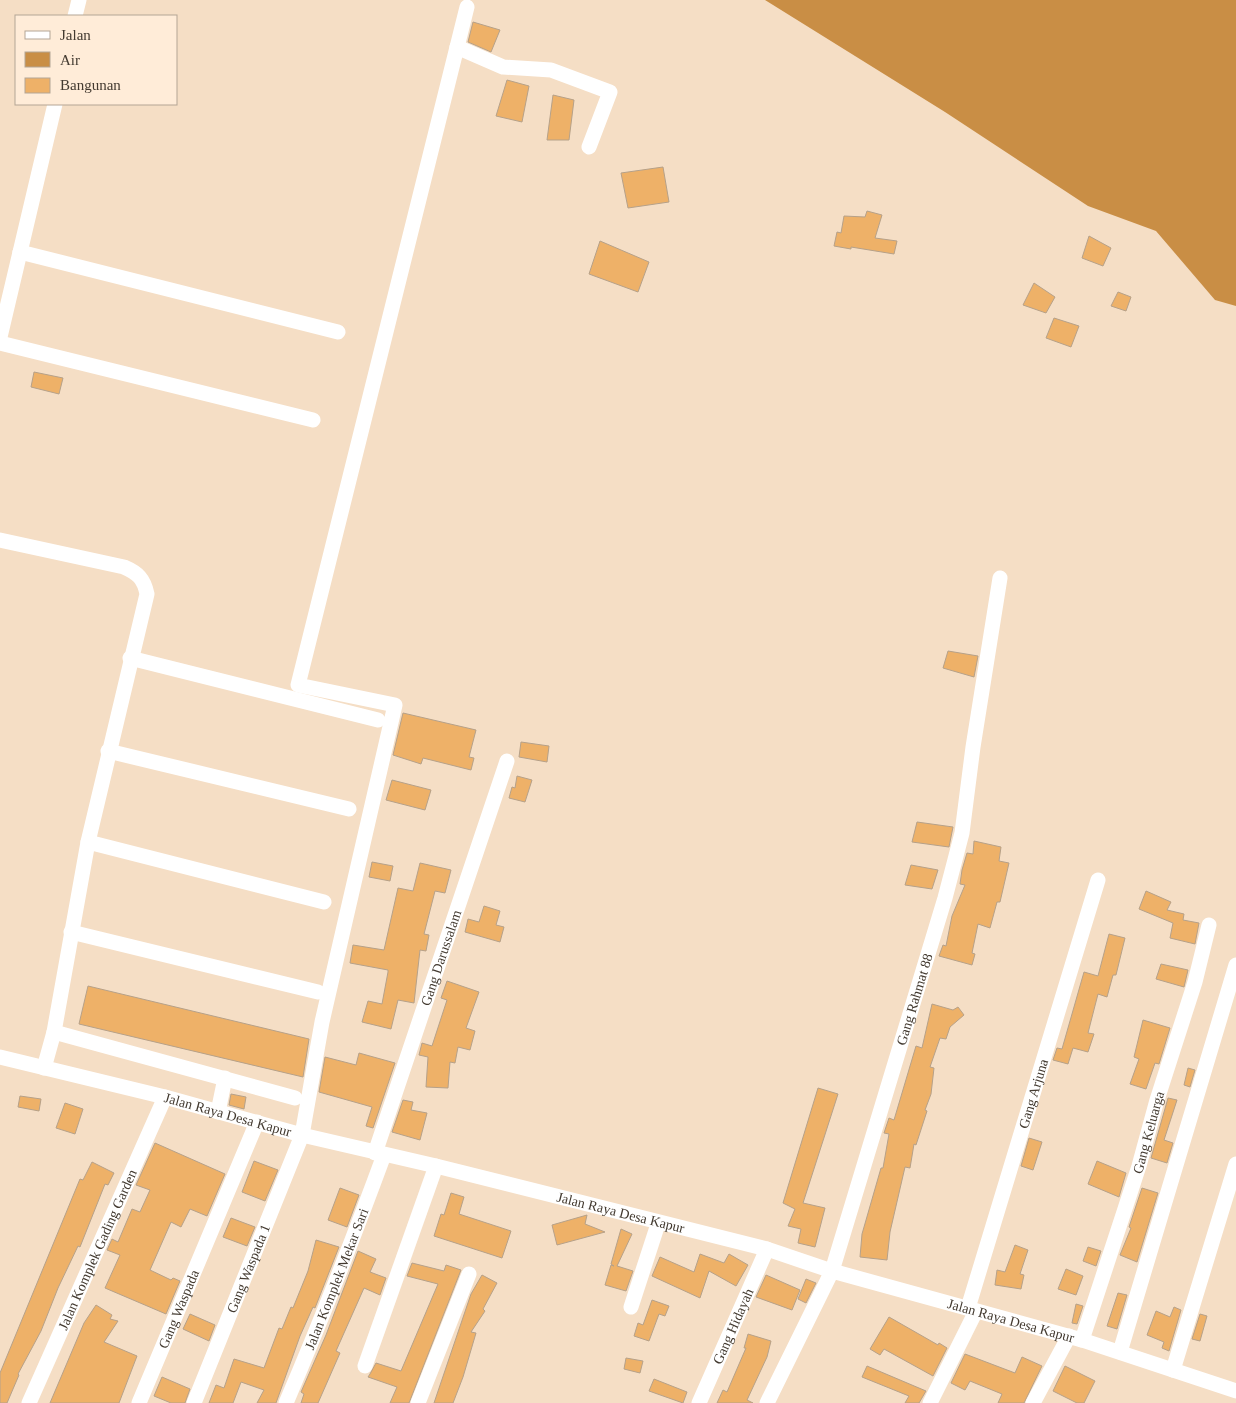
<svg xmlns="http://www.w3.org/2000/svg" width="1236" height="1403" font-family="Georgia,serif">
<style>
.water{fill:#c98e45}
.building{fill:#eeb168;stroke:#b6a189}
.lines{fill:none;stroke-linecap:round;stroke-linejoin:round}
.minor{stroke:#fff;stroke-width:15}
.labels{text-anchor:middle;stroke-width:4;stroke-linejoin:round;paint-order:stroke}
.street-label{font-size:14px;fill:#433a30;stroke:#ffecd8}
</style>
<rect width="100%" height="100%" fill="#f5dec5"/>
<!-- water -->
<path class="water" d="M 765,0 L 1236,0 L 1236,306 L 1215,300 L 1156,231 L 1088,206 L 945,112 Z"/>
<!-- building -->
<path class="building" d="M 473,22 L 500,30 L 491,52 L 468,42 Z
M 507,80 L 529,86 L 522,122 L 496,116 Z
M 553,95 L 574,100 L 569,140 L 547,140 Z
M 663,167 L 669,202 L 628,208 L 621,173 Z
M 867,211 L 882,215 L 875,238 L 897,241 L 894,254 L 851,247 L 851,249 L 834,246 L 837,232 L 841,233 L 844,216 L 865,217 Z
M 1089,236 L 1111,248 L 1103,266 L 1082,258 Z
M 600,241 L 649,262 L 638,292 L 589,274 Z
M 1034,283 L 1055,297 L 1046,313 L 1023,305 Z
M 1118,292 L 1131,297 L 1126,311 L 1111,306 Z
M 1054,318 L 1079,326 L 1071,347 L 1046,338 Z
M 34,372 L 63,378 L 59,394 L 31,387 Z
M 948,651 L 978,656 L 974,677 L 943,668 Z
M 403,713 L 476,730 L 469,757 L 474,758 L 471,770 L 423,758 L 421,764 L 393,755 Z
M 521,742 L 549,746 L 547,762 L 519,757 Z
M 517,776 L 532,780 L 525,802 L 509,798 L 512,787 L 515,788 Z
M 392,780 L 431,790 L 425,810 L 386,800 Z
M 917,822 L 953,827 L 949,847 L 912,842 Z
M 974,841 L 1001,847 L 999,861 L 1009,863 L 1000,902 L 997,902 L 990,928 L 978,924 L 972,953 L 975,954 L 972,965 L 939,956 L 943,945 L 946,946 L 952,916 L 965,885 L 960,884 L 962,870 L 967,853 L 973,854 Z
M 372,862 L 393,866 L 390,881 L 369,877 Z
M 420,863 L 451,870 L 445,893 L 435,891 L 424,934 L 429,935 L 426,951 L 420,950 L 414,1003 L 398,1000 L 391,1029 L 362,1022 L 368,1001 L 382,1004 L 388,972 L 388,970 L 350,963 L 353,945 L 384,950 L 398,888 L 413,891 Z
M 911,865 L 938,870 L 932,889 L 905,885 Z
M 1146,891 L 1171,902 L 1167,910 L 1184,914 L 1183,920 L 1199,923 L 1195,944 L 1170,938 L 1173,923 L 1139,909 Z
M 484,906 L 500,911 L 496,925 L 504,927 L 500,942 L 465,932 L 468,919 L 479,922 Z
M 1109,934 L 1125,938 L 1116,975 L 1113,975 L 1107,997 L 1098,994 L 1088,1033 L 1094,1034 L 1088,1052 L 1073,1048 L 1068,1064 L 1053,1060 L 1057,1048 L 1062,1049 L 1084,972 L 1098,976 Z
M 1161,964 L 1188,970 L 1184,987 L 1156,979 Z
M 447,981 L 479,992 L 466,1028 L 475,1031 L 470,1050 L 458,1047 L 455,1063 L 450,1062 L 448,1088 L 426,1087 L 428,1057 L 419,1055 L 422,1043 L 432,1046 L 447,1000 L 441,998 Z
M 88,986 L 309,1039 L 303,1077 L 79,1024 Z
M 932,1004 L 953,1010 L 958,1007 L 964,1015 L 950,1027 L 946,1039 L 940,1038 L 930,1067 L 934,1068 L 931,1094 L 925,1110 L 927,1111 L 916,1145 L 914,1144 L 910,1168 L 905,1167 L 890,1232 L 887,1260 L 860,1257 L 862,1234 L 881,1168 L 883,1168 L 889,1134 L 884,1133 L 889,1118 L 894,1120 L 916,1046 L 922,1048 Z
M 1143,1020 L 1170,1028 L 1159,1064 L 1155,1063 L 1146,1089 L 1130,1084 L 1139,1059 L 1134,1057 Z
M 359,1053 L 395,1063 L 373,1128 L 366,1126 L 372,1107 L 319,1092 L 325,1057 L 356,1065 Z
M 1188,1068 L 1195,1070 L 1190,1087 L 1184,1085 Z
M 818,1088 L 838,1094 L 803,1203 L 825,1208 L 815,1247 L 798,1243 L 801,1229 L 788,1226 L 795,1209 L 783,1203 Z
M 231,1094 L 246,1097 L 244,1109 L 229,1105 Z
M 20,1096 L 41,1099 L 39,1111 L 18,1107 Z
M 1168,1098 L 1177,1100 L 1164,1140 L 1173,1143 L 1167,1163 L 1151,1158 Z
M 403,1100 L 413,1102 L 411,1110 L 427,1113 L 420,1140 L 392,1132 Z
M 65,1103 L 83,1109 L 75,1134 L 56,1128 Z
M 1029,1138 L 1042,1142 L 1033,1170 L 1021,1166 Z
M 155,1143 L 225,1174 L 207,1216 L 190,1209 L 181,1227 L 171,1222 L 150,1270 L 171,1280 L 173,1278 L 180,1281 L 166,1314 L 105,1288 L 120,1255 L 107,1250 L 112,1239 L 118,1242 L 132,1209 L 140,1212 L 150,1190 L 136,1185 Z
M 254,1161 L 278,1170 L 265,1201 L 242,1192 Z
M 1097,1161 L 1126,1173 L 1119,1197 L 1088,1184 Z
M 92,1162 L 114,1173 L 108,1185 L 105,1184 L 80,1247 L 78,1246 L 58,1288 L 41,1331 L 18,1374 L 19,1375 L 7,1403 L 0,1403 L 0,1373 L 80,1179 L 83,1180 Z
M 340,1188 L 359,1195 L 347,1227 L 328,1220 Z
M 1142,1188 L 1158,1193 L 1137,1262 L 1120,1255 L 1131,1228 L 1129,1227 Z
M 451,1193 L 464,1197 L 459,1214 L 511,1231 L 502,1258 L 434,1236 L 441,1214 L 444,1215 Z
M 587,1215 L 585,1224 L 605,1232 L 557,1245 L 552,1225 Z
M 231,1218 L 255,1227 L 247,1246 L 223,1237 Z
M 621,1229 L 632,1234 L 617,1266 L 633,1271 L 626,1291 L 605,1285 L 611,1265 L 614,1266 L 611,1264 Z
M 316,1240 L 339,1247 L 315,1308 L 313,1307 L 300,1336 L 276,1403 L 257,1403 L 264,1390 L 241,1382 L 233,1403 L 209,1403 L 216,1385 L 224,1388 L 234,1359 L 264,1368 L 279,1328 L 282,1329 L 291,1307 L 293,1308 L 308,1271 Z
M 1015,1245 L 1028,1250 L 1020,1274 L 1024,1275 L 1021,1289 L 995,1285 L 997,1270 L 1005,1272 Z
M 1088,1247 L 1101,1251 L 1096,1266 L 1083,1261 Z
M 358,1251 L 376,1259 L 370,1272 L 386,1278 L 380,1295 L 364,1288 L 336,1351 L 340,1353 L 318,1403 L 301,1403 L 304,1394 L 301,1392 L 326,1335 Z
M 700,1254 L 724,1263 L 729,1254 L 748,1265 L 736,1286 L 709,1271 L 700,1298 L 652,1276 L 660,1257 L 694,1272 Z
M 412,1263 L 444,1271 L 446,1265 L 461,1270 L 409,1403 L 390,1403 L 397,1387 L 368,1377 L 370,1374 L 376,1363 L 401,1371 L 438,1284 L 407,1276 Z
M 1066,1269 L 1083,1276 L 1076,1295 L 1058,1289 Z
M 482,1275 L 497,1283 L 483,1309 L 485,1311 L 471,1332 L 476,1333 L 463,1377 L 453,1403 L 434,1403 L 471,1294 Z
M 766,1275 L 800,1290 L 792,1310 L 756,1297 Z
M 806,1279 L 816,1283 L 806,1303 L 798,1299 Z
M 1118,1293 L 1127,1295 L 1117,1329 L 1107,1326 Z
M 652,1300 L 669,1306 L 665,1316 L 659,1314 L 649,1341 L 634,1336 L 638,1323 L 643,1325 Z
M 1076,1304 L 1083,1306 L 1077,1324 L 1072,1323 Z
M 96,1305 L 112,1315 L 110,1319 L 118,1321 L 104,1342 L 137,1356 L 119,1403 L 50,1403 L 84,1323 Z
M 1174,1307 L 1181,1310 L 1169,1351 L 1162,1348 L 1164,1342 L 1147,1335 L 1156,1311 L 1170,1317 Z
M 190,1314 L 215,1325 L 209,1341 L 183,1329 Z
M 1200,1314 L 1207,1316 L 1200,1341 L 1192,1339 Z
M 889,1317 L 938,1345 L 939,1343 L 947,1348 L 933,1376 L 884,1349 L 880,1355 L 870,1349 Z
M 748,1334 L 771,1341 L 767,1357 L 747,1400 L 753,1403 L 717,1403 L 723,1390 L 727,1392 L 746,1348 L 744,1348 Z
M 965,1354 L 1015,1373 L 1022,1357 L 1042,1366 L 1024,1403 L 998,1403 L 1002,1394 L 970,1381 L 965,1390 L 951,1383 Z
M 626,1358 L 643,1361 L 640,1373 L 624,1369 Z
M 867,1366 L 926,1391 L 919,1403 L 905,1403 L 909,1396 L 862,1377 Z
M 1065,1366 L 1095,1381 L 1084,1403 L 1077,1403 L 1053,1391 Z
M 162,1377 L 190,1389 L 185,1403 L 171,1403 L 154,1396 Z
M 654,1379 L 687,1392 L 683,1403 L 649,1391 Z"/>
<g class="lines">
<!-- minor -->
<g class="minor">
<path d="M 75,16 L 79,0"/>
<path d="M 457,47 L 503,67 L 551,70 L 610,92 L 589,147"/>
<path d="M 20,252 L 338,332"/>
<path d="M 0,337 L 55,104"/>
<path d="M 0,343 L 313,420"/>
<path d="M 0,540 L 124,567 C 138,573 144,579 147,594 L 88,842 L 54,1032 L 44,1068"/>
<path d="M 130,658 L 378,720"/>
<path d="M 108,751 L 349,809"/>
<path d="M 88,842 L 324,902"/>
<path d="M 71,932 L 318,992"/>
<path d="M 54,1032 L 295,1098"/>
<path id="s1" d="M 0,1057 L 165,1097 L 302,1135 L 436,1166 L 767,1249 L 832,1271 L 1082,1340 L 1236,1391"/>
<path d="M 218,1112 L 225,1078"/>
<path id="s2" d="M 375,1153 L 507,761"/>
<path d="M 631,1307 L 658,1224"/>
<path id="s3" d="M 968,1308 L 1098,880"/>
<path id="s4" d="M 1082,1340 L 1139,1166 L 1157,1100 L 1195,982 L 1209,925"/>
<path d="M 1120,1352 L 1236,965"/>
<path d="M 365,1366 L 436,1166"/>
<path d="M 1173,1370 L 1236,1164"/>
<path id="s5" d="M 29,1403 L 165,1097"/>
<path id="s6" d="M 139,1403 L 257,1122"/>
<path id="s7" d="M 194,1403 L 302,1135 L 322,1022 L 395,705 L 298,685 L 467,7"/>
<path id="s8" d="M 286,1403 C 321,1321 353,1239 384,1155"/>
<path d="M 418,1403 L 469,1274"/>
<path id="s9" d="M 699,1403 L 767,1249"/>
<path id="s10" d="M 767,1403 L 832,1271 L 945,898 L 962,833 L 973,747 L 1000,578"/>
<path d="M 930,1403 L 976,1311"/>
<path d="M 1033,1403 L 1069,1336"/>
</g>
</g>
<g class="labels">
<!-- street labels -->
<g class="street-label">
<text dy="5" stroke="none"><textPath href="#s2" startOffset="206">Gang Darussalam</textPath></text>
<text dy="5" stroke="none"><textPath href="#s10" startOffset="431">Gang Rahmat 88</textPath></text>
<text dy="5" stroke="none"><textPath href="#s3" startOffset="224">Gang Arjuna</textPath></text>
<text dy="5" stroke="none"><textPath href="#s1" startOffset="235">Jalan Raya Desa Kapur</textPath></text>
<text dy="5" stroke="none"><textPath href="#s4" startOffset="218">Gang Keluarga</textPath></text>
<text dy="5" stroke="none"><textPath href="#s1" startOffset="640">Jalan Raya Desa Kapur</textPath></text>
<text dy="5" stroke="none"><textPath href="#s5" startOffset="168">Jalan Komplek Gading Garden</textPath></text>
<text dy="5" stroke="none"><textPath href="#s7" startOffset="145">Gang Waspada 1</textPath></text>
<text dy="5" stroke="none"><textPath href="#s8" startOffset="134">Jalan Komplek Mekar Sari</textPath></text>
<text dy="5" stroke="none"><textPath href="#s6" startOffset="102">Gang Waspada</textPath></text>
<text dy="5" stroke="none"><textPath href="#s1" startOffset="1045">Jalan Raya Desa Kapur</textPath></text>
<text dy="5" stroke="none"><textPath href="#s9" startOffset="84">Gang Hidayah</textPath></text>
</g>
</g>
<!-- legend -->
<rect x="15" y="15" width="162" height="90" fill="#ffecd8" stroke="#b4a595"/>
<rect x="25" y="31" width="25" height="8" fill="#ffffff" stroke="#b4a595"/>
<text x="60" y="40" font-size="15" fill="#433a30">Jalan</text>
<rect x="25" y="52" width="25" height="15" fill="#c98e45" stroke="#b4a595"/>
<text x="60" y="65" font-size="15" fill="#433a30">Air</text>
<rect x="25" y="78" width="25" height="15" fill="#eeb168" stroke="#b4a595"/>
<text x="60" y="90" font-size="15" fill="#433a30">Bangunan</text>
</svg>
